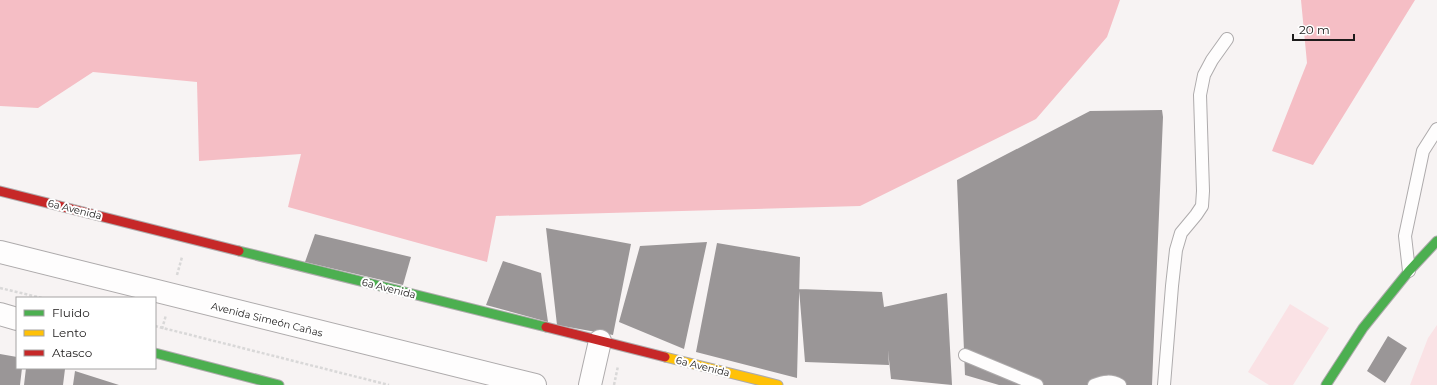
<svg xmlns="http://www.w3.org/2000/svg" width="1437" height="385" font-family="Montserrat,sans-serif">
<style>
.green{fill:#fae2e5}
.forest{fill:#f5bec5}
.building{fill:#9a9697}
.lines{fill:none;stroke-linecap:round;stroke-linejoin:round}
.lane-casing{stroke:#aeabac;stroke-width:14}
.street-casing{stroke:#aeabac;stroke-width:24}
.fast-casing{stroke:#aeabac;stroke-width:11}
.slow-casing{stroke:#aeabac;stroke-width:11}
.jam-casing{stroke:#aeabac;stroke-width:11}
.path{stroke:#d9d8d8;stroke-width:2.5;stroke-dasharray:3 2;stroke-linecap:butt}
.lane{stroke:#fefdfd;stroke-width:12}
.street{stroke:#fefdfd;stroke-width:22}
.fast{stroke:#4caf50;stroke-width:9}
.slow{stroke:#ffc107;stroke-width:9}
.jam{stroke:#c62828;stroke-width:9}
.labels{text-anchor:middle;stroke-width:4;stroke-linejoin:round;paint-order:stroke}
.street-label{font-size:10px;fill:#1d1b1b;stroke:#fff}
</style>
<rect width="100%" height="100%" fill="#f7f3f3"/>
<!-- green -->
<path class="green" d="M 1290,304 L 1329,328 L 1293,385 L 1269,385 L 1248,372 Z
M 1437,325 L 1437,385 L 1410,385 L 1428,338 Z"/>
<!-- forest -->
<path class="forest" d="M 0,0 L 1120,0 L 1107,37 L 1036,119 L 860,206 L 496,216 L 487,262 L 288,207 L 301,154 L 199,161 L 197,82 L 93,72 L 38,108 L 0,106 Z
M 1301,0 L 1415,0 L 1313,165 L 1272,151 L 1307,63 Z"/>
<!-- building -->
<path class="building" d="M 1162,110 L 1163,117 L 1152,385 L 999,385 L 965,375 L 957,180 L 1090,111 Z
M 546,228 L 631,244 L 613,335 L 557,325 Z
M 315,234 L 411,257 L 403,285 L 305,262 Z
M 707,242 L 684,349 L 619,322 L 640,246 Z
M 717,243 L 800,257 L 797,378 L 696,352 Z
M 503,261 L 541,273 L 548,322 L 486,305 Z
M 799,289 L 882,292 L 884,307 L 947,293 L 952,385 L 891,379 L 888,350 L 889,365 L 805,362 Z
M 1388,336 L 1407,348 L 1385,383 L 1367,371 Z
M 0,354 L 17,357 L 17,368 L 22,368 L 20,385 L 0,385 Z
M 26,368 L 60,368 L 65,369 L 63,385 L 24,385 Z
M 75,371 L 119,385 L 73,385 Z"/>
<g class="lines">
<defs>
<path id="lane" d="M 1409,271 L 1405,236 L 1423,151 L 1437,129
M 965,355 L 1037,385
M 1094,385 C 1104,381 1111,380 1120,385
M 1164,385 L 1172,286 L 1176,250 L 1181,233 L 1196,215 L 1202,206 L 1203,191 L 1200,95 L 1204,75 L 1212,60 L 1227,39"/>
<path id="street" d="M 0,252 L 535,385
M 0,314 L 17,319
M 590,385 L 600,341"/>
<path id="fast" d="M 239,251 L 546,327
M 155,353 L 279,385
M 1326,385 L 1363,328 L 1409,271 L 1437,241"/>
<path id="slow" d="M 665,357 L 778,385"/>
<path id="jam" d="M 0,191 L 239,251
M 546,327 L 665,357"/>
</defs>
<!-- lane casing -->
<use href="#lane" class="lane-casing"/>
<!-- street casing -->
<use href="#street" class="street-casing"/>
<!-- fast casing -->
<use href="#fast" class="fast-casing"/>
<!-- slow casing -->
<use href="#slow" class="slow-casing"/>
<!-- jam casing -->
<use href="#jam" class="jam-casing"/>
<!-- path -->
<path class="path" d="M 177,275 L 182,257
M 0,288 L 42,298
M 155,326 L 389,385
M 162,329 L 166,315
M 614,385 L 618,366"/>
<!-- lane -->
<use href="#lane" class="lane"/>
<!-- street -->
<use href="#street" class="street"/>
<!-- fast -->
<use href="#fast" class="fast"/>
<!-- slow -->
<use href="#slow" class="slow"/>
<!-- jam -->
<use href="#jam" class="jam"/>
</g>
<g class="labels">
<!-- street labels -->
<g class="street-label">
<text transform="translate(75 209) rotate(14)" y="4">6a Avenida</text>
<text transform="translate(389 288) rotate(14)" y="4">6a Avenida</text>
<text transform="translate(267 319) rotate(14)" y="4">Avenida Simeón Cañas</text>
<text transform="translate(703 366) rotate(14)" y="4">6a Avenida</text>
</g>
</g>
<!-- legend -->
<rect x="16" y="297" width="140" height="72" fill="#ffffff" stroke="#a5a4a4"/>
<rect x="24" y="310" width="20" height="6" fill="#4caf50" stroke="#a5a4a4"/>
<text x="52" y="317" font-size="12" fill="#1d1b1b">Fluido</text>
<rect x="24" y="330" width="20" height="6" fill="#ffc107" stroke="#a5a4a4"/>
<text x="52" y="337" font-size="12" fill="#1d1b1b">Lento</text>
<rect x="24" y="350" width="20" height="6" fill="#c62828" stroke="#a5a4a4"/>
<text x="52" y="357" font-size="12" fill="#1d1b1b">Atasco</text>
<!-- scale -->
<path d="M1293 34v6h61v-6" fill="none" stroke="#1d1b1b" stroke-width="2"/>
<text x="1299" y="34" font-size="12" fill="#1d1b1b" stroke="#ffffff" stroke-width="3" paint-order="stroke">20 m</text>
</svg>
